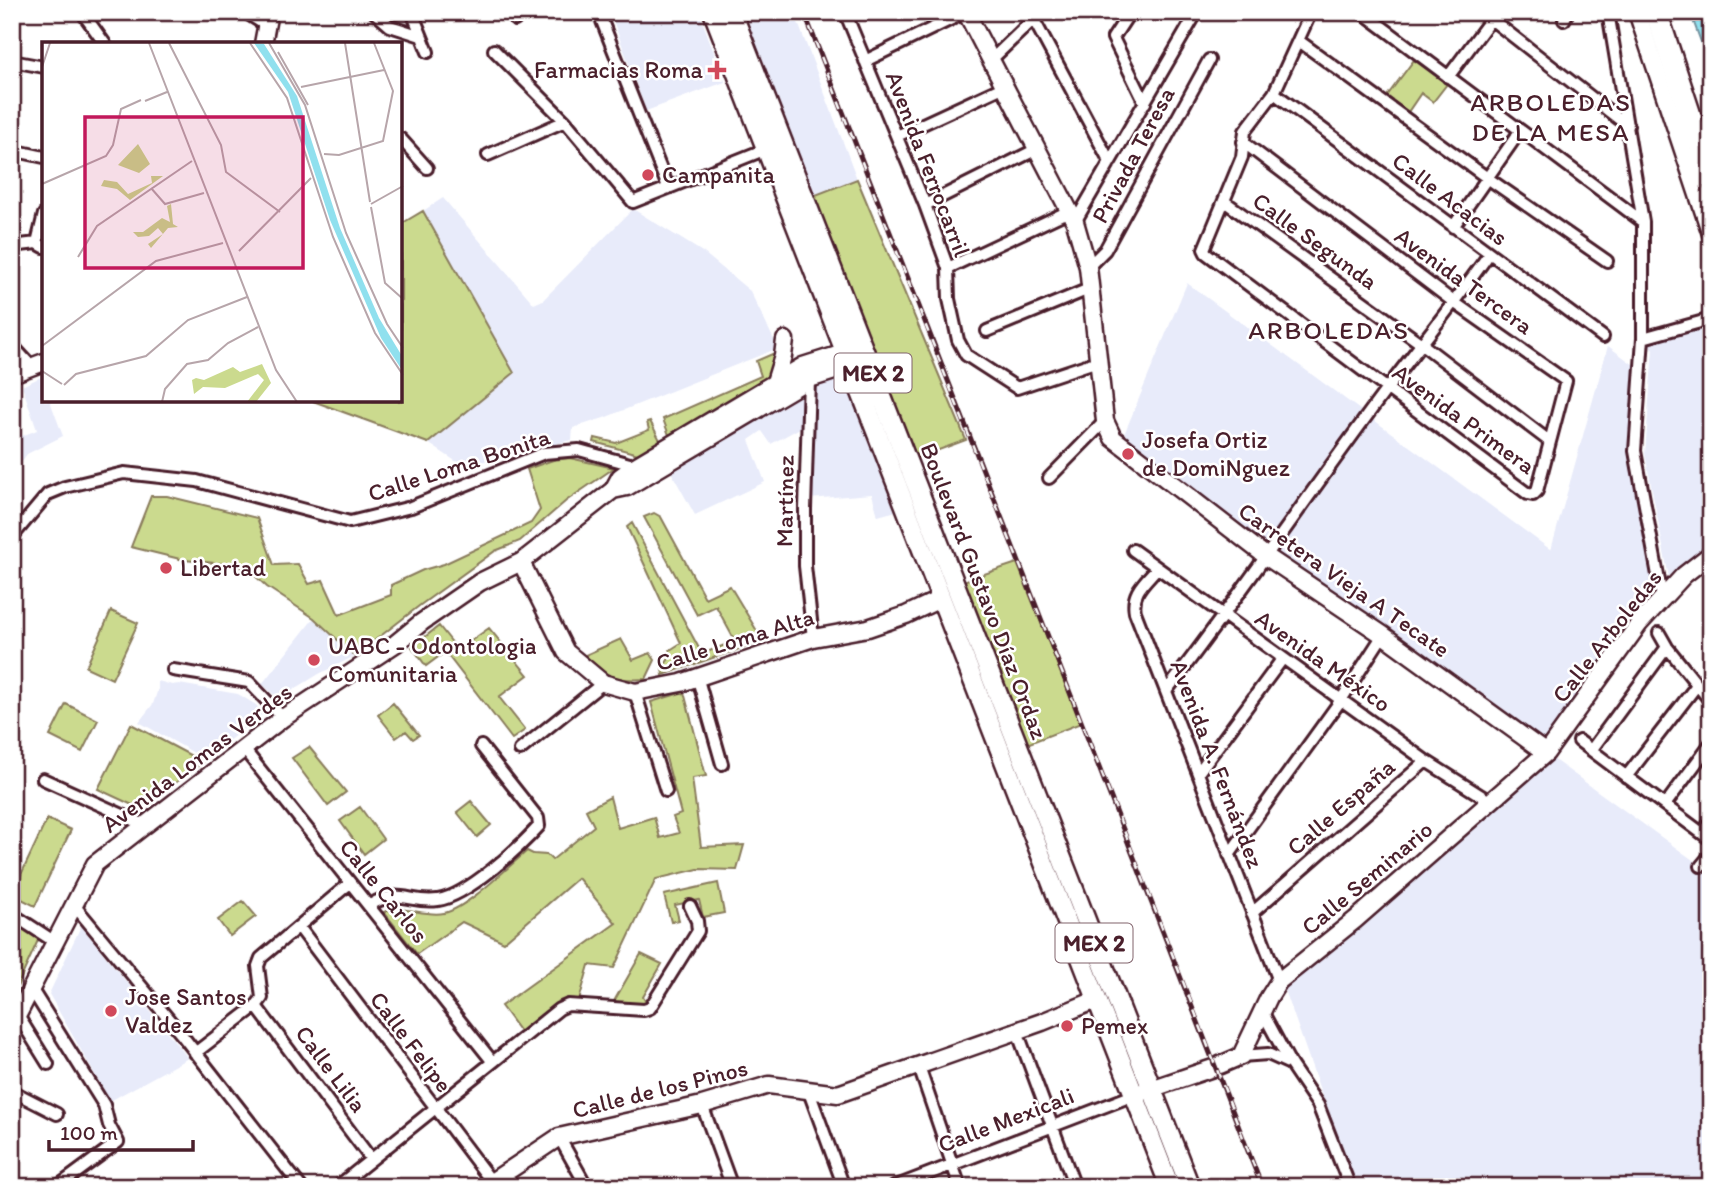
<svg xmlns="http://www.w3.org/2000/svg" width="1723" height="1199" font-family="Itim,sans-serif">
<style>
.built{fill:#e8ebfa}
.green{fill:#cbda8e;stroke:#8a7c5c;stroke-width:2}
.water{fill:#90e0ee;stroke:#7493a0;stroke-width:2}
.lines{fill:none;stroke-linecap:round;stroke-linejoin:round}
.street-casing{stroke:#4a1f2b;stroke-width:16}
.secondary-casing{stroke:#4a1f2b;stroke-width:21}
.primary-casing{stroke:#4a1f2b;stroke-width:23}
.highway-casing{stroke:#4a1f2b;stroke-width:26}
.street{stroke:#fff;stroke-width:10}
.secondary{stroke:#fff;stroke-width:16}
.primary{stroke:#fff;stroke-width:18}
.highway{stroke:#fff;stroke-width:21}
.rail-casing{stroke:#4a1f2b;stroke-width:5}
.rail{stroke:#fff;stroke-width:2.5;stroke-dasharray:8;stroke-linecap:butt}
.poi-dot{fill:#d1495b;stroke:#fff;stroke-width:2.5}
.labels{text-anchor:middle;stroke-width:5;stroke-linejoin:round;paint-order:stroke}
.shield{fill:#fff;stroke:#80626b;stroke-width:2}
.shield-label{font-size:23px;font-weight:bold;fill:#4a1f2b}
.poi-label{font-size:24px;fill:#4a1f2b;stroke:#fff;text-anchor:start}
.street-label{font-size:24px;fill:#4a1f2b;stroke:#fff}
.neighbourhood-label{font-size:26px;letter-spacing:2px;fill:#4a1f2b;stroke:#fff}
.inset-road{fill:none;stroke:#b7a5aa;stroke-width:2}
.view{fill:#c2185b;fill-opacity:0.15;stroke:#c2185b;stroke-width:3.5}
.inset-edge{fill:none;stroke:#4a1f2b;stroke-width:3.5}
</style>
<rect width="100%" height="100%" fill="#fff"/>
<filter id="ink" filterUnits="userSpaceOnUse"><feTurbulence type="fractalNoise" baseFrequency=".0143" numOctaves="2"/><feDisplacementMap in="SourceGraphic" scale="14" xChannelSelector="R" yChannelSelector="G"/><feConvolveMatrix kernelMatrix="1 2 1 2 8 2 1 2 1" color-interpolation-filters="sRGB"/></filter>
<g filter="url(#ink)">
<!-- built -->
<path class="built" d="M 610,12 L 699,12 L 725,82 L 646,111 Z
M 743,12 L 794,12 L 857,179 L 813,196 Z
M 443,198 L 534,304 L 543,300 L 633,209 L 704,253 L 750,291 L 778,348 L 604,418 L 573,428 L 572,440 L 463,466 L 428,443 L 513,372 L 423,211 Z
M 1187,283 L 1551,550 L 1608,346 L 1641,370 L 1635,451 L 1662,597 L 1546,754 L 1711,873 L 1711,1187 L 1354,1187 L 1284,987 L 1545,752 L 1267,557 L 1178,478 L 1120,444 Z
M 1711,319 L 1711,554 L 1671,588 L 1645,454 L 1653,349 L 1643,338 Z
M 843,376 L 900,510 L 878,516 L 872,494 L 809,499 L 816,385 Z
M 41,377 L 44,401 L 50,401 L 63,436 L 27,454 L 12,475 L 12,440 L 37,430 L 22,386 Z
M 804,394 L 800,428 L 771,444 L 762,431 L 749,440 L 765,482 L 695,515 L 670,470 Z
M 314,618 L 355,656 L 319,674 L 293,690 L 281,701 L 262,684 Z
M 158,681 L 172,685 L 179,684 L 238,694 L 256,705 L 263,714 L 205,759 L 139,722 L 153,704 L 158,689 Z
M 81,926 L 188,1058 L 110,1101 L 49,994 Z"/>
<!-- green -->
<path class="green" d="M 1414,60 L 1447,84 L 1433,102 L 1421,93 L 1408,112 L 1387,96 Z
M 857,179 L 966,440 L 917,458 L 813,196 Z
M 423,211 L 514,373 L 428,443 L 313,401 L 401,401 L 401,224 Z
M 777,352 L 774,366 L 767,378 L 669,435 L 663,419 L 761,376 L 756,361 Z
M 650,421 L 661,442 L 638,454 L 594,442 L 595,438 L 616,443 L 649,430 L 647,422 Z
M 570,458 L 614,468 L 566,501 L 520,541 L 495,551 L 419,606 L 355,656 L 314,618 L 267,587 L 251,572 L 236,565 L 184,560 L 131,547 L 151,496 L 167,496 L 257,518 L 274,565 L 298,564 L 309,584 L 323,580 L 339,615 L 391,595 L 391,585 L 423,570 L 444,564 L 531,523 L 540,510 L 527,469 L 553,460 Z
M 654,513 L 661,517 L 705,598 L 730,586 L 763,641 L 663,675 L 662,668 L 668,660 L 670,650 L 681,643 L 627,527 L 632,523 L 702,654 L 735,641 L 716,606 L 697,615 L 644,517 Z
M 1017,563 L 1081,723 L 1027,744 L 963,581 Z
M 111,611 L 138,623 L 112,679 L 86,667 Z
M 439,626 L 458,650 L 489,628 L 528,675 L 499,697 L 525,730 L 512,739 L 445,652 L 426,666 L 412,647 Z
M 621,639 L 633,660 L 650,653 L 655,660 L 646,679 C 617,681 605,677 583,656 Z
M 684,692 L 706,776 L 692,778 L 701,847 L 744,845 L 737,870 L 698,869 L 656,879 L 614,968 L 589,965 L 578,1004 L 569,1005 L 524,1037 L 501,1006 L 616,923 L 578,878 L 504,942 L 462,922 L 417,954 L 384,912 C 402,904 424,917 444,913 C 466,909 508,867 527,851 L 533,854 L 547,855 L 552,860 L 594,826 L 586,810 L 610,797 L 618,828 L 654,817 L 660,838 L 679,833 L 673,817 L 681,814 L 651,702 Z
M 393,703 L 419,735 L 413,739 L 406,731 L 396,738 L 378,715 Z
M 66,704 L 98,720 L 82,752 L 50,736 Z
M 131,724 L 203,762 L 141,809 L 98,789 Z
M 309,747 L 346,792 L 328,806 L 292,758 Z
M 471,801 L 491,825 L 477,837 L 457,812 Z
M 360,807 L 383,839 L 364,854 L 340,821 Z
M 47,819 L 71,830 L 35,906 L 12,894 Z
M 718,883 L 724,913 L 703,917 L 699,900 L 675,905 L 679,920 L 671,922 L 664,895 Z
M 243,901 L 256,916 L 230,936 L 218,920 Z
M 12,919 L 39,938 L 17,987 L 12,979 Z
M 641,954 L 662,964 L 643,997 L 647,1004 L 643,1006 L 613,1003 Z"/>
<!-- water -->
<path class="water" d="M 1690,12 L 1711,12 L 1711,69 Z"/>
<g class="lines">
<defs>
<path id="street" d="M 82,12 L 105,44
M 245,12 L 267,26
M 374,12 L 390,26 L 421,36
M 412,12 L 428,52
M 512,12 L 515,20
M 602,12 L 602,21 L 613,49 L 668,187
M 845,12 L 925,205 L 948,268 L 949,299 L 958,340 L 966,355 L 1017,388 L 1098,361
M 1130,12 L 1113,38 L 1145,103
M 1362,12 L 1643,222
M 1482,12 L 1628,126
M 1608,12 L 1643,222 L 1643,338 L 1635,451 L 1662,597
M 1034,20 L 1110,162
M 1564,20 L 1568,12
M 1299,41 L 1486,177 L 1607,261
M 494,50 L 565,121 L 633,202 L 766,149
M 12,61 L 44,67
M 865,61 L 966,12
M 990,61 L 1041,12
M 1448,77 L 1491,19
M 1274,93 L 1603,337
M 897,136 L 1005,86
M 401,139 L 427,168
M 1243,142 L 1455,303 L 1566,381 L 1537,491 L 1533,495 L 1528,494 L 1206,253 L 1204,249 L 1242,157 L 1245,131 L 1274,93 L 1311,12
M 12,150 L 44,157
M 488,155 L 565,121
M 1224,201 L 1423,345 L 1549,441
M 925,205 L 1037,149
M 1075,222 L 1197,12
M 1453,227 L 1520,131
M 37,243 L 44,214
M 12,246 L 37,243 L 44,247
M 1088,267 L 1105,250 L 1209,60
M 948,268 L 1069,211
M 987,331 L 1089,289
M 1643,338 L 1711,319
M 12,345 L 32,367
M 807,375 L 809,379 L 805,509 L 805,566 L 813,638
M 1049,478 L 1105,421
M 12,537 L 48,494 L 65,487 L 124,473 L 197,481 L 350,522 L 411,507 L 544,453 L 579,450 L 637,466
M 1133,550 L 1426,761 L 1491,802
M 1157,568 C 1145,582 1131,592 1135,612 L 1279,981
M 1659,633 L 1667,647 L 1711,702
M 173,670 L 249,682 L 283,718
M 697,676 L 722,764
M 1167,690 C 1243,592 1312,489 1386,390 C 1420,345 1456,301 1489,254
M 635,692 L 666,791
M 1579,741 L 1711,840
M 243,748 L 492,1061
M 1592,749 L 1667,647
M 520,750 L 603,683
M 1198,773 L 1283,658
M 1626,777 L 1697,685
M 43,779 L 147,826
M 1665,805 L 1711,743
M 1702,833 L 1711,821
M 1229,855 L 1341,700 L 1383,635
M 1701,866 L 1711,854
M 74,905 L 181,1034 L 301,1187
M 370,905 C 399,887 409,904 438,900 C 467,896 519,848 539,826 L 538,818 L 481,746
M 1252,913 L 1426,761
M 12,914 L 55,942
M 299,927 L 491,1181
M 32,990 L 104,1105 L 109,1125 L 118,1142 L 57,1187
M 12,1006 L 48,1064
M 256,1006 L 371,1159
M 1263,1013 L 1291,1065 L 1318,1105 L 1350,1187
M 1017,1031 L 1075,1187
M 195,1053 L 256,1006 L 262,998 L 258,966 L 261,958 L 350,883
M 1241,1056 L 1268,1054 L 1288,1063
M 919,1067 L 960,1187
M 808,1089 L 844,1187
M 12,1091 L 57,1114
M 702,1105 L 732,1187
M 559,1137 L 587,1187
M 337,1187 L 559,1009 L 568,1005 L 644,1010 L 650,1008 L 698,931 L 697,921 L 690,906
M 894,1187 L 1134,1095"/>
<path id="secondary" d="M 966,12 L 1075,222 L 1088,267 L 1105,421 L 1113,438 L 1267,557 L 1383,635 L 1546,753
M 1637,12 L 1711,234
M 263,44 L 269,12
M 12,374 L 44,362
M 775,382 L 783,356 L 785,340
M 613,490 L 627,487 L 809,379 L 850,366
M 521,562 L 566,652 L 603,683 L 635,692 L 681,683 L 813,638 L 868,628 L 906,615 L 940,599
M 12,1026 L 95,864 L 283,718 L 395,644 L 422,622 L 480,582 L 521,562 L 613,490 L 620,477 L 635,466 L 803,366 L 844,353
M 1220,1065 L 1241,1056 L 1269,997 L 1279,981 L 1355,920 L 1546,753 L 1639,624 L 1684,575 L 1711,554
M 1139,1093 L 1213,1068
M 484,1187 L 559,1137 L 702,1105 L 769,1085 L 838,1094 L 1042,1022 L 1096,1000"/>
<path id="primary" d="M 713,12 L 1170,1187
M 732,12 L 1190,1187"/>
<path id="highway" d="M 1656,12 L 1711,179"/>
</defs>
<!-- street casing -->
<use href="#street" class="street-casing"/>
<!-- secondary casing -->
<use href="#secondary" class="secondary-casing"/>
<!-- primary casing -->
<use href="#primary" class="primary-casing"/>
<!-- highway casing -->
<use href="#highway" class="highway-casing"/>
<!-- street -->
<use href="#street" class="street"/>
<!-- secondary -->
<use href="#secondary" class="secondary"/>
<!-- primary -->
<use href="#primary" class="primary"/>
<!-- highway -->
<use href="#highway" class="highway"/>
<defs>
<path id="rail" d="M 804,12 C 955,405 1112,794 1262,1187"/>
</defs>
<!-- rail casing -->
<use href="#rail" class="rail-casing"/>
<!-- rail -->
<use href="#rail" class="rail"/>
</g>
</g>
<!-- markers -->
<g class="poi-dot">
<path d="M713.5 59.5h7v7h7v7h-7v7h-7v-7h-7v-7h7z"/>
<circle cx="648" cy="175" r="7"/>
<circle cx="1128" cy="454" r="7"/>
<circle cx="166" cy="568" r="7"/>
<circle cx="314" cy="660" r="7"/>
<circle cx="111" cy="1011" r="7"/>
<circle cx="1067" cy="1026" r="7"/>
</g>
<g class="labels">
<!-- shield labels -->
<g class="shield">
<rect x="834.5" y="353.5" width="77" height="39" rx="5"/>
<rect x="1055.5" y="923.5" width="77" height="39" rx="5"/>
</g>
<g class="shield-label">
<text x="873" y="381">MEX 2</text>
<text x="1094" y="951">MEX 2</text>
</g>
<!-- poi labels -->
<g class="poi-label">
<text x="703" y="78" text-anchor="end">Farmacias Roma</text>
<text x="662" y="183">Campanita</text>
<text x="1142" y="448">Josefa Ortiz<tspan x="1142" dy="28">de DomiNguez</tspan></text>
<text x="180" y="576">Libertad</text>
<text x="328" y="654">UABC - Odontologia<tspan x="328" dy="28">Comunitaria</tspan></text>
<text x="125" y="1005">Jose Santos<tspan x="125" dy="28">Valdez</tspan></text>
<text x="1081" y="1034">Pemex</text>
</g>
<!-- street labels -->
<g class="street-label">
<text transform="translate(1133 155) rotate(-62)" y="8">Privada Teresa</text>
<text transform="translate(928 164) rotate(69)" y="8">Avenida Ferrocarril</text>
<text transform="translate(1450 199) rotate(37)" y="8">Calle Acacias</text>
<text transform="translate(1315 241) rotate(36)" y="8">Calle Segunda</text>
<text transform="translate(1464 281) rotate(36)" y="8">Avenida Tercera</text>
<text transform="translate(1464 419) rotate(36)" y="8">Avenida Primera</text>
<text transform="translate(459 465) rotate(-18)" y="8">Calle Loma Bonita</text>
<text transform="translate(785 501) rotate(-89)" y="8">Martínez</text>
<text transform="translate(1344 580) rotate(35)" y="8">Carretera Vieja A Tecate</text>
<text transform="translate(984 591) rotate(69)" y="8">Boulevard Gustavo Díaz Ordaz</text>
<text transform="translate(1607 636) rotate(-52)" y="8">Calle Arboledas</text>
<text transform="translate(735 640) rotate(-17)" y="8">Calle Loma Alta</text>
<text transform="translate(1323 661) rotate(35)" y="8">Avenida México</text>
<text transform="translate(197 758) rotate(-37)" y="8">Avenida Lomas Verdes</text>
<text transform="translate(1217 764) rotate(69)" y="8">Avenida A. Fernández</text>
<text transform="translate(1341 807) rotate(-41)" y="8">Calle España</text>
<text transform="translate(1367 878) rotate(-40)" y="8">Calle Seminario</text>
<text transform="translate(384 891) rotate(51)" y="8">Calle Carlos</text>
<text transform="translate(411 1042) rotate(53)" y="8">Calle Felipe</text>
<text transform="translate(331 1069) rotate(53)" y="8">Calle Lilia</text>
<text transform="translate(660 1089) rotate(-14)" y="8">Calle de los Pinos</text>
<text transform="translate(1006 1120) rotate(-21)" y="8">Calle Mexicali</text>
</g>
<!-- neighbourhood labels -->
<g class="neighbourhood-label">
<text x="1551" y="111">ARBOLEDAS<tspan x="1551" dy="30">DE LA MESA</tspan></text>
<text x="1329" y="339">ARBOLEDAS</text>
</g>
</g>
<!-- overview -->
<g transform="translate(42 42)">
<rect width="360" height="360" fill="#fff"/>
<path d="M 96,102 L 108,122 L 97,131 L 76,123 ZM 109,134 L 121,134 L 88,158 L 75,147 L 59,144 L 62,138 L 75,140 L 86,152 L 110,141 ZM 129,162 L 131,182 L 136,185 L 126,186 L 109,206 L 106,202 L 121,192 L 116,186 L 107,194 L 96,195 L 91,190 L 101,190 L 120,176 L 128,180 L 125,164 ZM 220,322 L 229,341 L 214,360 L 205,360 L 222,338 L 216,332 L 183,346 L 161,345 L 152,352 L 150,338 L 154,336 L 162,338 L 191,325 L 198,330 Z" fill="#cbda8e"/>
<path d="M 212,1 L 222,2 L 255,54 L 298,186 L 337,276 L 360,314 L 360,328 L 339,296 L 288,178 L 246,50 Z" fill="#90e0ee"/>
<path class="inset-road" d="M 107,1 L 234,328 L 255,360M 127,1 L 179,103 L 184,130 L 238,170M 208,1 L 245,56 L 291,195 L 333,291 L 361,333M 227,1 L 263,63 L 304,191 L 345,282 L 361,306M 303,1 L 328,160M 236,10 L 266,63M 0,25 L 8,1M 259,45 L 342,28M 103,59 L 125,50M 282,112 L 297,113 L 341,99 L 351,49 L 332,1M 0,142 L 64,114 L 71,103 L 79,67 L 99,58M 109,146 L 123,162 L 162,151M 329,162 L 361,144M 329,165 L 343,241 L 361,257M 197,209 L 269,136M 36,215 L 55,184 L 150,119M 0,304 L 114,219 L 181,201M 0,329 L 20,342M 22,343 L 34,332 L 104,314 L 146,278 L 205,255M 120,360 L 123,347 L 145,322 L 166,318 L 186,301 L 216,285"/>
<path class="view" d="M 43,75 L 261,75 L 261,226 L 43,226 Z"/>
<rect width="360" height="360" class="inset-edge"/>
</g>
<!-- margin -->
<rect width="1723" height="1199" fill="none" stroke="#fff" stroke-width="42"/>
<rect x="21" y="21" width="1681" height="1157" fill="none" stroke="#4a1f2b" stroke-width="2.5" filter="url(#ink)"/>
<!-- scale -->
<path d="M49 1140v10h144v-10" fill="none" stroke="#4a1f2b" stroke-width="3.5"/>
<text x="60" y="1140" font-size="21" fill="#4a1f2b" stroke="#ffffff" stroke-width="5" paint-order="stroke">100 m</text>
</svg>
